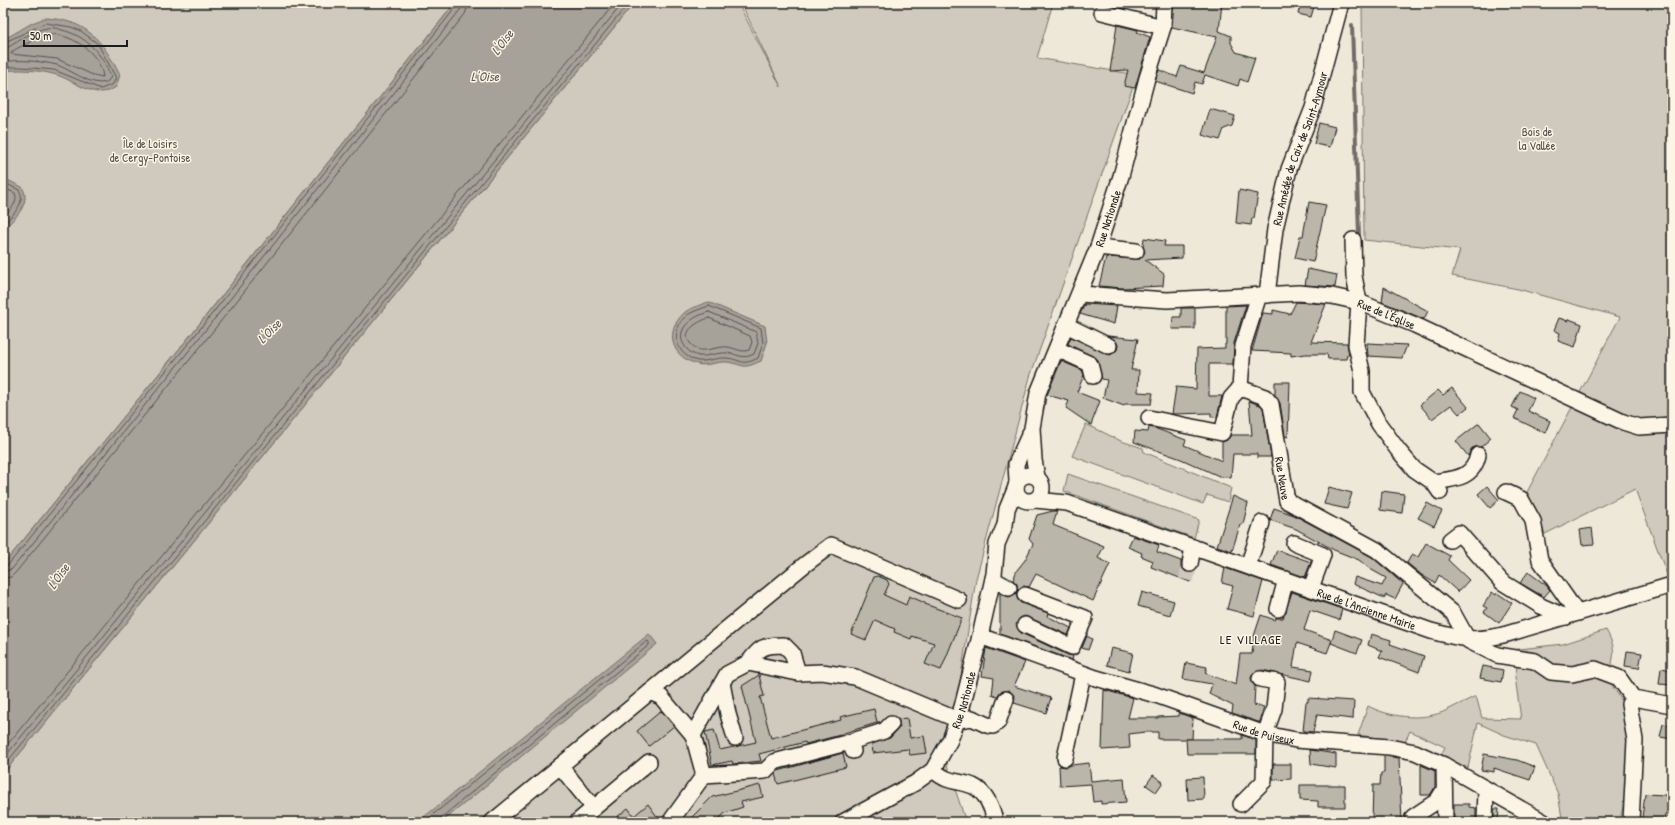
<svg xmlns="http://www.w3.org/2000/svg" width="1675" height="825" viewBox="0 0 1675 825" font-family="'Patrick Hand',sans-serif">
  <rect width="100%" height="100%" fill="#eee8d9"/>
  <filter id="ink" filterUnits="userSpaceOnUse"><feTurbulence type="fractalNoise" baseFrequency=".025" numOctaves="2"/><feDisplacementMap in="SourceGraphic" scale="8" xChannelSelector="R" yChannelSelector="G"/><feConvolveMatrix kernelMatrix="1 2 1 2 8 2 1 2 1" color-interpolation-filters="sRGB"/></filter>
  <g filter="url(#ink)">
    <g fill="#cfcabd" stroke="#76736c">
      <path d="M3 3H455L189 337 3 565Z"/>
      <path d="M634 3H738L781 87 741 3H1053L1037 58 1137 75 1030 377 976 579 947 765 966 822H3V774Z"/>
      <path d="M1362 3H1672V588L1635 489 1545 534 1527 492 1620 317 1518 289 1452 276 1460 250 1364 240Z"/>
      <path d="M1086 424 1121 441 1143 448 1144 452 1231 488 1228 502 1207 495 1203 504 1072 456Z"/>
      <path d="M1068 474 1199 520 1194 538 1064 491Z"/>
      <path d="M1606 630C1620 655 1610 656 1611 680 1611 689 1623 698 1625 707 1635 745 1627 784 1620 822H1572L1562 818 1558 794 1536 745 1504 735 1478 723 1468 768 1441 755 1445 747 1410 731 1405 742 1358 735 1368 706C1389 717 1420 721 1443 712 1454 707 1465 701 1476 696L1482 718 1521 719 1515 677 1520 652 1511 650 1563 644Z"/>
    </g>
    <g fill="#a7a299" stroke="#6f6c67">
      <path d="M455 3H634L3 774V565L189 337Z"/>
      <path d="M45 18C87 20 102 40 120 75L116 87C94 102 75 79 53 74 38 70 18 69 3 71V40L32 23Z"/>
      <path d="M3 178 22 187C32 203 15 219 3 229Z"/>
      <path d="M708 302 765 326 767 343 761 361C741 370 746 365 727 362 717 361 706 367 697 364 671 357 664 332 684 313 689 308 701 305 708 302Z"/>
      <path d="M649 634 657 644 442 822H418Z"/>
    </g>
    <g fill="none" stroke-linecap="round" stroke-linejoin="round">
      <g stroke="#54524e" stroke-width="1">
        <path d="M47 34C71 33 100 52 103 77L93 75 57 59 11 54 12 52 16 49Z"/>
        <path d="M3 43 46 23 71 27 81 31 98 44 116 78 113 84 101 89 54 70 22 67H3"/>
        <path d="M3 48 8 47C20 41 33 30 47 28 52 27 57 28 62 30 87 36 102 54 111 77L107 82C91 87 72 70 57 65 41 61 19 59 3 62"/>
        <path d="M3 182 19 190C27 202 12 217 3 224"/>
        <path d="M3 188 15 193C19 203 9 211 3 217"/>
        <path d="M709 306 761 328 763 343 758 358C740 367 742 359 726 358 717 357 707 362 698 361 676 356 669 331 686 316 691 312 703 308 709 306Z"/>
        <path d="M709 312 756 332 758 343 754 354C742 360 739 354 727 353 718 352 708 357 699 356 694 355 689 352 686 348 672 330 693 316 709 312Z"/>
        <path d="M709 318 750 336 752 342 749 350C742 353 735 348 728 347 719 346 709 351 700 350 696 349 693 346 690 343 680 331 699 321 709 318Z"/>
        <path d="M3 567 8 565 192 339 456 7 457 3"/>
        <path d="M3 572 12 569 196 342 460 10 463 3"/>
        <path d="M3 578 11 577 16 572 201 346 465 14 469 3"/>
        <path d="M3 750 615 3"/>
        <path d="M3 759 623 3"/>
        <path d="M3 767 629 3"/>
        <path d="M424 822 647 641 649 642V645L442 817 440 822"/>
      </g>
      <path stroke="#6f6c67" stroke-width="4" d="M1352 25 1359 235"/>
    </g>
    <g fill="#bab6aa" stroke="#1c1c1c">
      <path d="M1174 3H1222L1219 31 1231 36V43L1236 52 1255 58 1247 82 1240 79 1238 86 1205 75 1202 84 1195 82 1192 93 1155 81 1159 70 1177 77 1181 66 1204 73 1217 37 1172 27Z"/>
      <path d="M1301 3H1315L1311 17 1298 14Z"/>
      <path d="M1117 25 1138 30 1137 32 1150 37 1135 88 1124 86 1128 70 1110 71Z"/>
      <path d="M1210 109 1235 116 1232 126 1224 129 1220 140 1202 135Z"/>
      <path d="M1319 123 1335 127 1330 147 1314 144Z"/>
      <path d="M1239 190 1258 194 1254 218H1252L1251 225 1236 223Z"/>
      <path d="M1309 202 1326 205 1313 262 1295 258 1300 236H1303Z"/>
      <path d="M1144 238 1165 241 1164 246H1182V258L1145 260 1164 274 1163 286 1122 288 1099 286 1106 257 1140 259 1145 252 1143 246Z"/>
      <path d="M1308 269 1337 275 1335 287 1305 285Z"/>
      <path d="M1384 287 1428 311 1424 319 1382 302Z"/>
      <path d="M1296 302 1326 304 1311 342 1347 343 1349 355H1347L1346 359H1328L1327 354H1306L1291 356V353L1252 351 1263 313 1273 314V310L1290 314Z"/>
      <path d="M1085 304 1117 306 1114 324 1080 314Z"/>
      <path d="M1246 305 1234 343 1233 364H1209V396H1222L1217 417 1211 416V413L1172 414 1176 387 1196 389 1197 349 1225 348V344H1226V306Z"/>
      <path d="M1181 308H1195V329H1172L1173 317H1181Z"/>
      <path d="M1559 318 1568 321 1569 319 1582 324 1575 347 1558 341 1560 333 1554 330Z"/>
      <path d="M1108 336 1138 339 1131 370H1139L1138 392 1153 393 1151 404H1125L1124 406 1103 398 1107 380 1102 379 1097 359 1068 344 1071 337 1110 355 1117 350 1118 345 1116 341Z"/>
      <path d="M1367 343 1407 345 1402 358 1368 356Z"/>
      <path d="M1061 361 1082 370 1084 375 1077 392 1100 401 1091 425 1066 408 1069 401 1047 395Z"/>
      <path d="M1275 382H1290L1288 437 1285 436 1280 403 1275 395Z"/>
      <path d="M1452 388 1468 407 1459 414 1451 405 1432 419 1420 405 1438 390 1443 395Z"/>
      <path d="M1520 391 1534 398 1528 411 1550 421 1545 433 1514 418 1518 410 1512 407Z"/>
      <path d="M1249 401 1260 405 1263 408 1271 457H1257V454H1233L1231 478 1219 476 1181 459 1134 442 1135 431 1148 432 1149 427 1157 429 1186 440 1184 445 1222 461V442L1228 439 1231 435H1252Z"/>
      <path d="M1479 423 1491 438 1481 447 1472 448 1468 456 1456 441Z"/>
      <path d="M1487 486 1499 500 1490 508 1478 494Z"/>
      <path d="M1329 487 1352 493 1347 509 1324 504Z"/>
      <path d="M1382 491 1404 494 1402 513 1380 510Z"/>
      <path d="M1233 496 1248 503 1243 524 1240 525 1232 551 1217 546Z"/>
      <path d="M1427 503 1442 511 1434 526 1418 518Z"/>
      <path d="M1274 508 1294 515 1372 557 1403 584 1395 599 1386 595 1384 598 1353 584 1355 577 1382 586 1386 578 1370 569 1359 560 1334 550 1296 529 1270 520Z"/>
      <path d="M1053 511H1057L1053 525 1104 546 1098 558 1110 564 1093 601 1036 574 1029 587 1023 586 1017 591V584L1013 580 1017 570 1025 560 1033 544 1029 539 1037 515Z"/>
      <path d="M1592 528 1594 544 1582 545 1580 530Z"/>
      <path d="M1133 536 1159 545 1157 552 1181 561V567L1184 571 1192 573 1190 582 1151 567 1153 561 1141 556 1142 553 1128 547Z"/>
      <path d="M1426 543 1450 556 1448 560 1469 580 1458 592 1439 575 1435 583 1423 576 1407 563 1412 554 1418 557Z"/>
      <path d="M1277 550 1311 562 1305 577 1271 565Z"/>
      <path d="M1225 568 1263 581 1254 616 1227 609 1233 586 1222 583Z"/>
      <path d="M1528 572 1546 585 1550 590 1544 597 1520 583Z"/>
      <path d="M878 576 887 580 889 584 884 595 906 605 909 596 925 603V604L962 618 941 670 925 664 934 643 912 636 911 639 894 632 895 629 875 620 866 640 851 634 874 577Z"/>
      <path d="M1142 592 1174 601 1170 615 1138 606Z"/>
      <path d="M1292 592 1342 609 1339 620 1310 610 1304 630 1332 640 1327 653 1297 643 1293 667 1313 670 1311 681 1262 670 1253 673 1251 678 1252 682 1255 686 1254 705 1264 707 1260 722H1258L1232 713 1233 706 1209 694 1212 684 1183 679 1186 663 1207 667 1205 673 1236 685 1240 654H1252L1254 636 1261 615 1275 620 1276 618H1283Z"/>
      <path d="M1492 592 1496 595 1497 593 1512 603 1499 623 1484 612 1487 608 1483 606Z"/>
      <path d="M1000 593 1009 597 1016 593 1018 600 1021 603 1048 613 1047 616 1071 628 1068 635 1025 616 1020 618 1016 625 1021 633 1068 655 1073 656 1072 660 1000 634Z"/>
      <path d="M1335 630 1362 640 1357 653 1331 643Z"/>
      <path d="M1371 634 1391 640 1390 644 1424 656 1419 672 1379 657 1382 651 1368 645Z"/>
      <path d="M1087 636 1092 639 1088 650 1082 648Z"/>
      <path d="M986 648 1025 662 1014 686 1051 698 1046 713 1014 703 1015 697 1009 690 1000 692 997 697 992 695 994 678 982 676Z"/>
      <path d="M1111 648 1133 653 1129 671 1107 665Z"/>
      <path d="M1627 651 1642 653 1639 668 1625 666Z"/>
      <path d="M1483 666 1503 670 1501 682 1480 678Z"/>
      <path d="M1661 668 1672 670V685L1659 684Z"/>
      <path d="M759 675 764 696 760 697 771 738 841 720 840 717 874 709 877 722H880L844 733V734L806 744 805 742 759 754 761 761 733 764 732 761 712 765 705 732 714 730 720 750 756 742 742 686Z"/>
      <path d="M1104 690 1133 698 1128 718H1158V717L1179 716V713L1193 718 1192 739H1158V732H1145L1129 734 1130 748 1102 750Z"/>
      <path d="M1308 698 1354 701 1353 719 1317 715 1313 732 1303 731 1306 702H1308Z"/>
      <path d="M661 711 674 726 649 746 637 731Z"/>
      <path d="M907 718 910 738 924 736 927 753 910 755 908 749 873 753 872 744 890 738 900 727 898 719Z"/>
      <path d="M1663 724 1672 725V739L1660 737Z"/>
      <path d="M1242 735 1256 740V754H1187L1186 739H1242Z"/>
      <path d="M1310 750 1336 754V768L1311 764Z"/>
      <path d="M843 753 846 767 778 784 775 774 778 771Z"/>
      <path d="M1484 754 1517 760 1535 767 1530 780 1494 768V772L1481 770Z"/>
      <path d="M1384 756 1399 758 1402 822H1372L1373 785H1380L1381 773H1384Z"/>
      <path d="M1089 763 1091 781 1124 778 1126 802 1101 804V801L1093 802 1091 784 1060 786 1059 766 1067 767 1071 765Z"/>
      <path d="M1273 764H1291V779L1273 780Z"/>
      <path d="M1421 765 1435 771V787L1430 795H1421Z"/>
      <path d="M1153 775 1163 782 1156 792 1146 785Z"/>
      <path d="M1203 777 1204 799 1188 800 1187 778Z"/>
      <path d="M760 785 763 797 741 802 743 807 725 813 716 822H687L712 797Z"/>
      <path d="M1300 785H1345V807H1318V801L1300 800Z"/>
      <path d="M1645 794 1665 795 1672 804V809L1665 814 1664 820 1642 818Z"/>
      <path d="M648 804 661 822H611L628 808 634 816Z"/>
      <path d="M1454 804H1469V807L1476 808V821L1454 819Z"/>
      <path d="M1494 809H1499L1498 822H1494Z"/>
    </g>
    <g fill="none" stroke-linecap="round" stroke-linejoin="round">
      <path stroke="#cec9bd" stroke-width="15" stroke-dasharray="15 8" stroke-linecap="butt" d="M1186 580 1190 564"/>
      <g stroke="#1c1c1c" stroke-width="18">
        <g id="minor">
          <path d="M1102 12 1163 27"/>
          <path d="M1353 240 1354 276 1359 302 1356 345 1362 371V392L1379 424 1398 450 1414 469 1433 482 1440 492"/>
          <path d="M1098 247 1136 251"/>
          <path id="s1" d="M1080 294 1167 300 1299 293 1332 296 1359 302 1415 325 1623 422 1639 427 1672 425"/>
          <path id="s2" d="M1267 295 1275 229 1289 169 1313 108 1341 3"/>
          <path d="M1066 325 1109 346"/>
          <path d="M1057 349 1090 364 1093 376"/>
          <path id="s3" d="M1240 388 1265 397 1271 404 1287 501 1377 550 1453 613 1468 640"/>
          <path d="M1240 388 1243 346 1259 295"/>
          <path d="M1149 418 1222 433 1231 398 1240 388"/>
          <circle cx="1029" cy="488" r="13"/>
          <path id="s4" d="M1037 477 1034 460 1032 428 1038 393 1098 247 1121 176 1147 78 1163 27 1164 3"/>
          <path d="M1017 481 1016 464 1030 433"/>
          <path d="M1433 482C1454 479 1473 479 1478 455"/>
          <path d="M1506 492 1521 499 1533 521 1540 560 1577 613"/>
          <path id="s5" d="M1035 500 1067 503 1431 631C1460 639 1477 642 1507 634L1672 585"/>
          <path d="M1450 540 1459 533 1502 582 1541 606 1566 617"/>
          <path d="M1294 543 1323 555 1311 588"/>
          <path d="M1190 564 1193 547"/>
          <path d="M1248 566 1262 523"/>
          <path d="M993 579 1009 588"/>
          <path d="M1025 595 1085 618 1072 647 1025 625"/>
          <path d="M1278 609 1286 579"/>
          <path id="s6" d="M980 636 1096 678 1156 695 1265 734 1296 740 1389 747 1415 752 1444 765 1544 822"/>
          <path d="M1469 641 1497 655 1535 661 1551 672 1572 674 1595 669 1619 678 1633 698 1672 705"/>
          <path d="M748 663C760 647 763 645 784 645L792 653 798 673"/>
          <path d="M722 683 728 714 735 738"/>
          <path d="M650 692 661 697 693 735 704 775 765 771 774 762 850 742 853 751"/>
          <path d="M693 735 727 674 748 663 798 673 822 672 855 677 958 720 972 718 987 725 993 726 998 722 1006 699"/>
          <path d="M850 742 884 731 891 724"/>
          <path d="M1065 758 1083 674"/>
          <path d="M1444 765 1445 822"/>
          <path d="M560 766 594 808"/>
          <path d="M933 770C951 785 956 779 973 786 986 792 993 809 995 822"/>
          <path d="M1241 804 1264 781 1265 734 1274 709 1277 682 1260 679"/>
          <path d="M1413 817 1437 801 1444 790"/>
          <path d="M492 822 803 566 831 545 959 600"/>
          <path d="M577 822 649 762"/>
          <path d="M670 822 704 775"/>
          <path id="s7" d="M843 822 915 783 933 770 950 740 962 707 980 636 994 574 997 544 1005 525 1007 509 1016 487"/>
          <path d="M1485 822 1486 789"/>
          <path d="M1631 822 1635 740 1629 704 1633 698"/>
        </g>
      </g>
      <use href="#minor" stroke="#fcf5e5" stroke-width="15"/>
    </g>
  </g>
  <g text-anchor="middle" dominant-baseline="central" stroke-width="3" stroke-linejoin="round" paint-order="stroke">
    <g font-size="12" fill="#52504c" stroke="#fcf5e5">
      <text x="1537" y="131">Bois de<tspan x="1537" dy="14">la Vallée</tspan></text>
      <text x="150" y="143">Île de Loisirs<tspan x="150" dy="14">de Cergy-Pontoise</tspan></text>
    </g>
    <g font-size="12" fill="#1c1c1c" stroke="#fcf5e5">
      <text stroke="none"><textPath href="#s2" startOffset="151">Rue Amédée de Caix de Saint-Aymour</textPath></text>
      <text stroke="none"><textPath href="#s4" startOffset="273">Rue Nationale</textPath></text>
      <text stroke="none"><textPath href="#s1" startOffset="310">Rue de l'Église</textPath></text>
      <text stroke="none"><textPath href="#s3" startOffset="111">Rue Neuve</textPath></text>
      <text stroke="none"><textPath href="#s5" startOffset="350">Rue de l'Ancienne Mairie</textPath></text>
      <text stroke="none"><textPath href="#s7" startOffset="181">Rue Nationale</textPath></text>
      <text stroke="none"><textPath href="#s6" startOffset="300">Rue de Puiseux</textPath></text>
    </g>
    <g font-size="13" font-style="italic" fill="#5b5854" stroke="#fcf5e5">
      <text transform="translate(502 42) rotate(-53)">L'Oise</text>
      <text x="485" y="76">L’Oise</text>
      <text transform="translate(269 331) rotate(-46)">L'Oise</text>
      <text transform="translate(58 576) rotate(-55)">L'Oise</text>
    </g>
    <g font-size="13" letter-spacing="1" fill="#1c1c1c" stroke="#fcf5e5">
      <text x="1251" y="639">LE VILLAGE</text>
    </g>
  </g>
  <rect width="1675" height="825" fill="none" stroke="#fcf5e5" stroke-width="16"/>
  <rect x="8" y="8" width="1659" height="809" fill="none" stroke="#1c1c1c" stroke-width="1.5" filter="url(#ink)"/>
  <path d="M24 40v6h103v-6" fill="none" stroke="#1c1c1c" stroke-width="2"/>
  <text x="30" y="40" font-size="12" fill="#1c1c1c" stroke="#fcf5e5" stroke-width="3" paint-order="stroke">50 m</text>
</svg>
